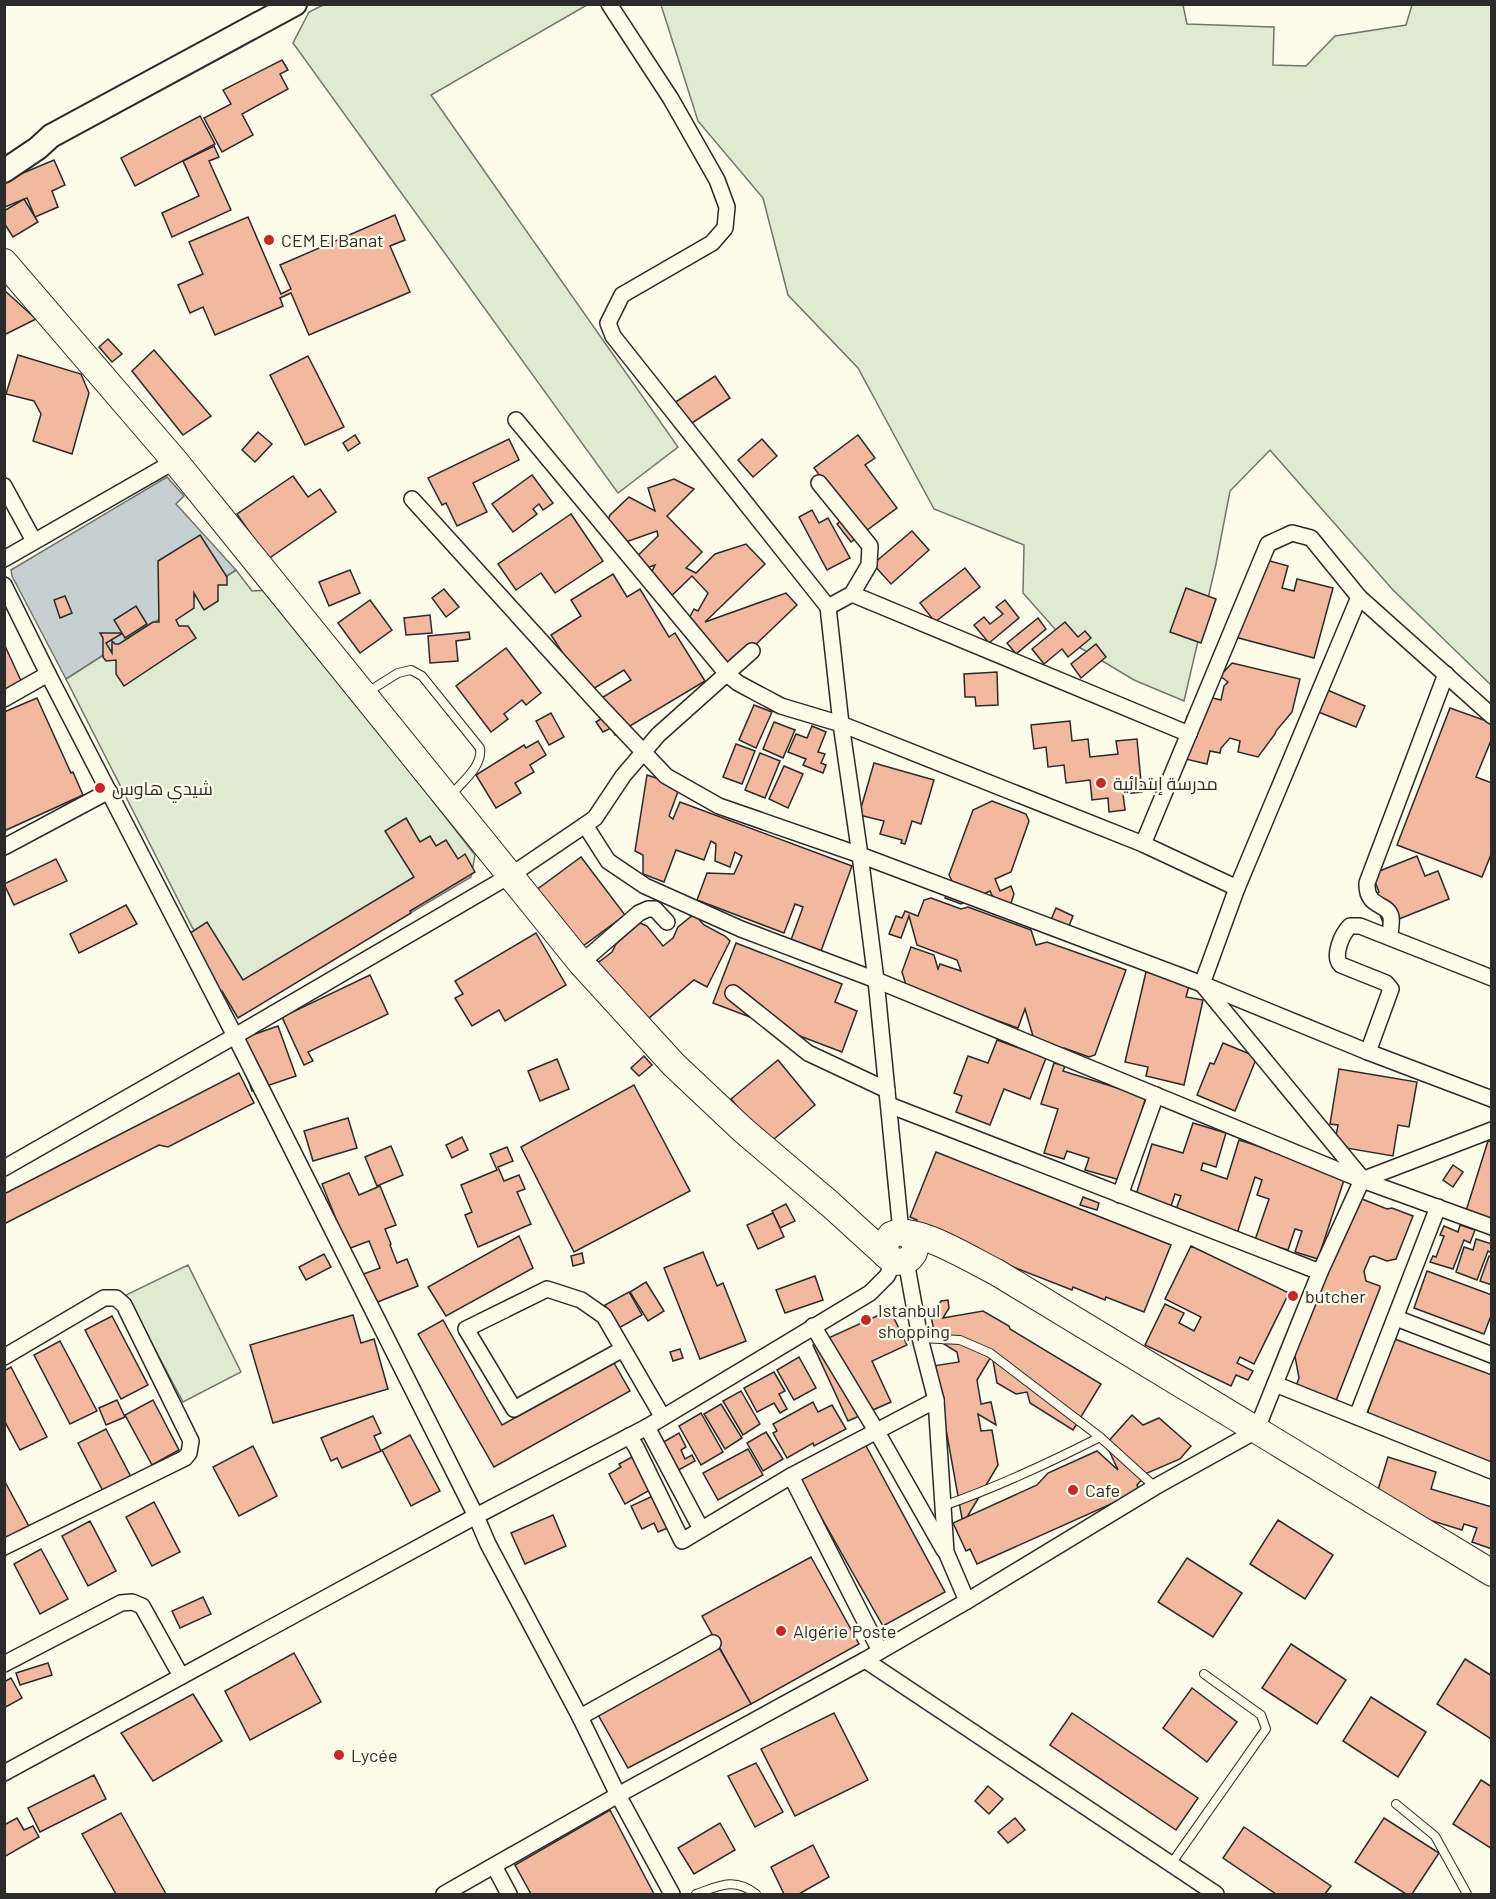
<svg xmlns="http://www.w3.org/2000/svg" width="1496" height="1899" viewBox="0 0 1496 1899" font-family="Barlow,Cairo,sans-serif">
  <rect width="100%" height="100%" fill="#fdfbea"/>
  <g fill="#deebd1" stroke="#74746e" stroke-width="1.5">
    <path d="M323 5H587L431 95 678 447 618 493 293 43 309 12Z"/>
    <path d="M661 5H1183L1187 24 1274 27 1273 65 1306 66 1335 36 1406 25 1412 5H1491V685L1393 590 1270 450 1230 491 1216 564 1184 701 1134 680 1062 637 1023 593 1024 545 934 509 858 368 788 295 763 198 698 121Z"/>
    <path d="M236 570 252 591 268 590 475 855 471 877 250 1008 192 927 66 679Z"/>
    <path d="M188 1265 241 1372 183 1402 126 1295Z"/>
  </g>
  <path fill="#c7d0d0" stroke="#74746e" stroke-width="1.5" d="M167 477 184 496 176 504 236 570 66 679 12 576 11 570Z"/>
  <g fill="#f2b8a0" stroke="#2b2b2b" stroke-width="1.5">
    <path d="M282 60 288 70 280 74 288 89 242 114 253 135 222 152 204 118 231 104 223 90Z"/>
    <path d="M200 116 215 144 135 186 121 158Z"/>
    <path d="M214 146 219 157 209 161 231 210 172 237 162 213 199 196 183 161Z"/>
    <path d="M54 160 65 185 52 191 58 207 35 217 27 198 5 207 4 181Z"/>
    <path d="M24 199 38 222 13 237 4 223V211Z"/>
    <path d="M395 215 405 240 390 246 410 292 309 335 291 293 280 298 283 306 215 335 203 307 190 313 178 285 203 274 189 242 248 217 281 294 291 289 280 265Z"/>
    <path d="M4 290 36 319 4 335Z"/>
    <path d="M108 339 122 354 112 362 99 347Z"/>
    <path d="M154 350 211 416 183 435 132 371Z"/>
    <path d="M18 355 81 374 89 393 72 454 33 441 41 414 34 401 6 394Z"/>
    <path d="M308 356 344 427 305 445 270 375Z"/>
    <path d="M715 376 730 398 686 427 671 405Z"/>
    <path d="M258 432 272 444 255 462 242 450Z"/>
    <path d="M355 435 360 443 348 451 343 443Z"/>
    <path d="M858 435 875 458 865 465 897 508 851 542 837 524 845 518 839 501 814 468Z"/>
    <path d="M509 439 519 460 473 483 487 512 457 526 446 503 442 505 428 478Z"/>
    <path d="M762 439 777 456 753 477 738 460Z"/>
    <path d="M532 475 553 503 543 510 539 504 533 509 537 514 513 532 492 504Z"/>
    <path d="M293 476 308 497 320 489 336 512 268 559 237 514Z"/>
    <path d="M674 479 694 489 667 516 702 552 686 568 696 573 715 554 746 544 765 564 705 622 786 593 797 605 727 672 684 628 694 609 698 611 708 593 692 576 663 604 647 581 655 565 635 572 628 565 658 536 657 531 626 542 607 522 610 515 629 497 655 511 648 488Z"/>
    <path d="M812 510 819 523 828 518 850 558 827 570 799 517Z"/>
    <path d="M571 514 603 561 555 593 541 573 516 590 498 564Z"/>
    <path d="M912 531 929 550 891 584 873 564Z"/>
    <path d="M200 535 227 577V585H218V601L204 610 194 593V608L176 620 179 626H188L196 638 124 686 116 674V660L106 661 103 657V638L100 633H123L106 643 112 653V641L115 644H119L153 622H159L158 561Z"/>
    <path d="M1263 559 1288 566 1282 588 1294 591 1297 579 1333 588 1314 658 1231 636Z"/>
    <path d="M965 568 980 587 935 622 920 603Z"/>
    <path d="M350 570 360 593 329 606 319 582Z"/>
    <path d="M613 574 627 597 640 589 669 637 675 633 705 681 615 735 611 728 603 732 596 722 604 717 595 702 631 680 624 670 588 692 551 635 581 616 571 600Z"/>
    <path d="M1186 588 1216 599 1201 643 1170 632Z"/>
    <path d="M444 589 459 607 446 617 432 598Z"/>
    <path d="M65 596 72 613 60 618 54 600Z"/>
    <path d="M370 600 392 630 360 653 338 623Z"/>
    <path d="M1005 600 1019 618 989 643 974 625 984 617 990 624 1003 614 996 607Z"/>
    <path d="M136 606 147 624 125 638 114 620Z"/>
    <path d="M430 615 432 633 406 635 404 618Z"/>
    <path d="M1038 618 1046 629 1016 654 1007 643Z"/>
    <path d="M1065 622 1078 637 1085 631 1091 638 1068 657 1062 649 1044 664 1032 649Z"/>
    <path d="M469 632 470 639 456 641 458 661 430 663 428 636Z"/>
    <path d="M1096 644 1106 657 1081 678 1071 664Z"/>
    <path d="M5 646 23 685 4 693V647Z"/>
    <path d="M506 648 541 693 526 705 522 700 504 714 508 719 491 732 456 686Z"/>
    <path d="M1232 663 1300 679 1292 712 1276 731 1275 734 1258 757 1238 752 1240 741 1230 738 1221 748 1220 753 1210 751 1207 764 1181 758 1182 738 1187 716 1201 701 1209 697 1221 700 1224 686 1228 682 1220 676Z"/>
    <path d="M997 672 998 705 976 706 975 697H965L964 674Z"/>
    <path d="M1325 689 1365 706 1356 727 1316 711Z"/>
    <path d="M37 698 71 773 73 772 83 795 4 831V712Z"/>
    <path d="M754 705 772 712 756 748 739 740Z"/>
    <path d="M1450 708 1492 723V738L1476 777 1492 783V852L1482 877 1397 845Z"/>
    <path d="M551 713 564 737 549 745 536 721Z"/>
    <path d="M1070 721 1072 741 1088 739 1090 757 1118 754 1116 741 1137 739 1142 792 1123 794 1125 810 1109 812 1108 798 1092 800 1090 780 1066 783 1064 765 1048 767 1046 747 1034 749 1031 725Z"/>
    <path d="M774 722 795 730 783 758 763 749Z"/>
    <path d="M812 726 826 732 818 752 825 754 821 763 826 765 823 773 803 765 806 759 788 752 796 734 807 738Z"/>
    <path d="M538 741 546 755 530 765 534 772 515 783 521 793 496 808 476 775 524 745 526 748Z"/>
    <path d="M736 744 755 751 742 784 723 777Z"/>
    <path d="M760 753 780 761 765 798 745 790Z"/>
    <path d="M874 763 934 780 921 824 912 821 905 844 901 843 902 840 880 834 884 821 859 815Z"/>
    <path d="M784 766 803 774 788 808 769 799Z"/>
    <path d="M647 775 680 786 669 816 673 819 680 802 852 866 821 951 791 940 803 907 795 904 784 933 697 900 707 873 734 874 742 856 735 852 730 867 715 861 716 844 711 841 704 860 676 850 664 882 643 874V855L635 851Z"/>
    <path d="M992 801 1026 814 1029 821 1011 872 995 879 1000 891 1011 886 1014 894 1010 906 999 910 990 891 961 904 945 898 952 881 949 875 973 810Z"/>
    <path d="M406 818 420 842 430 836 436 846 446 840 458 859 465 854 475 872 410 911 411 913 238 1018 222 991 215 995 181 939 207 922 243 980 414 877 385 831Z"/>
    <path d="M1417 856 1425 876 1438 871 1449 899 1384 925 1372 895 1379 892 1372 874Z"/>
    <path d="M581 857 625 915 564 960 520 902Z"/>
    <path d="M56 859 67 881 14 905 4 884Z"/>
    <path d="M931 898 961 909 968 907 1031 930 1036 945 1047 942 1126 970 1095 1055 1089 1057 1064 1048 1063 1053 1035 1043 1025 1009 1018 1028 907 988 902 972 911 947 934 955 938 969 940 964 961 971 957 960 917 945 909 916 901 938 889 934 896 916 902 918 905 911 918 916 924 900Z"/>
    <path d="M126 905 137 924 79 953 70 934Z"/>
    <path d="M1056 908 1073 916 1067 931 1049 924Z"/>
    <path d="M694 914 704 925 725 936 730 941 707 987 694 980 636 1029 595 965 612 952 616 944 640 923 647 926 663 946 673 938 678 927Z"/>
    <path d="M536 933 566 985 505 1021 499 1010 472 1026 455 998 463 994 455 981Z"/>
    <path d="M736 943 842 984 835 1002 857 1011 842 1052 713 1003Z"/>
    <path d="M1146 972 1190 982 1186 997 1203 1000 1184 1085 1146 1076 1148 1067 1125 1062Z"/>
    <path d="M370 975 388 1014 308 1052 313 1061 304 1065 282 1017Z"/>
    <path d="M278 1026 296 1076 252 1091 235 1041Z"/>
    <path d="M997 1040 1046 1058 1030 1099 1004 1089 990 1125 956 1112 962 1096 954 1093 968 1056 988 1063Z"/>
    <path d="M1223 1043 1257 1057 1235 1111 1197 1095 1210 1063 1214 1064Z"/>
    <path d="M644 1056 652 1065 639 1076 631 1068Z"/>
    <path d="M557 1059 569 1089 540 1101 528 1071Z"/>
    <path d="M778 1060 815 1105 768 1144 731 1099Z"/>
    <path d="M1054 1063 1065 1066 1063 1071 1146 1097 1120 1180 1085 1170 1089 1158 1067 1151 1064 1159 1044 1153 1058 1109 1041 1104Z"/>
    <path d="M1339 1069 1417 1082 1409 1127 1398 1125 1393 1156 1334 1146 1338 1125 1330 1124Z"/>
    <path d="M239 1073 254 1103 168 1147 159 1145 4 1224V1194Z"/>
    <path d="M634 1085 690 1191 574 1252 521 1147Z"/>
    <path d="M348 1118 357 1148 313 1161 304 1131Z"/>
    <path d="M1193 1123 1226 1133 1216 1167 1203 1163 1201 1170 1227 1179 1239 1140 1346 1174 1318 1259 1295 1252 1302 1231 1295 1229 1288 1250 1255 1240 1269 1199 1257 1195 1262 1180 1255 1177 1236 1237 1175 1212 1181 1196 1175 1194 1170 1209 1135 1198 1152 1144 1183 1153Z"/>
    <path d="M462 1137 468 1150 452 1158 446 1145Z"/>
    <path d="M1488 1141 1492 1142V1219L1466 1211Z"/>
    <path d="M391 1146 403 1175 377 1186 365 1157Z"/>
    <path d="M507 1147 513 1161 498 1167 504 1181 519 1175 525 1189 517 1192 531 1224 478 1247 465 1215 472 1212 461 1185 497 1170 490 1154Z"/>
    <path d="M936 1152 1171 1245 1144 1312 1106 1297 1105 1300 1073 1287 1072 1290 980 1254 912 1231 917 1220 910 1217Z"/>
    <path d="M1453 1165 1463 1172 1453 1187 1443 1180Z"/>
    <path d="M349 1173 359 1195 380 1186 396 1225 385 1229 391 1244 390 1245 397 1263 407 1259 418 1286 370 1305 358 1276 380 1268 369 1241 348 1249 322 1184Z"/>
    <path d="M1083 1197 1099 1203 1097 1210 1080 1205Z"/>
    <path d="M1362 1199 1387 1209 1392 1208 1413 1216 1396 1259 1387 1261 1374 1256 1370 1257 1364 1271 1366 1281 1380 1286V1288L1334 1406 1294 1391 1299 1378 1294 1351 1346 1202Z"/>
    <path d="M786 1204 795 1221 780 1228 772 1211Z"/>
    <path d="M773 1213 784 1237 758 1249 747 1225Z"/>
    <path d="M1460 1225 1475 1230 1470 1243 1464 1240 1453 1269 1430 1262 1433 1256 1436 1257 1444 1236 1440 1235 1444 1226 1458 1232Z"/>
    <path d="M519 1236 533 1268 446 1316 428 1287Z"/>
    <path d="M1476 1239 1492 1244V1253L1488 1251 1477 1280 1456 1272 1464 1247 1473 1250Z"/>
    <path d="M1191 1246 1289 1293 1254 1364 1240 1357 1237 1363 1253 1371 1248 1380 1236 1375 1231 1386 1145 1345 1165 1304 1184 1313 1179 1323 1194 1331 1201 1317 1165 1299Z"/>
    <path d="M703 1252 717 1286 723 1283 746 1341 700 1359 664 1268Z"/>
    <path d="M582 1253 584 1263 573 1266 571 1256Z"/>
    <path d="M324 1254 331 1267 306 1280 299 1267Z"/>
    <path d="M1489 1256H1492V1285L1480 1281Z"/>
    <path d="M1427 1271 1492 1295V1313L1484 1334 1414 1308Z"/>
    <path d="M815 1276 823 1300 785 1313 776 1290Z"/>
    <path d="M646 1282 664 1311 648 1321 630 1292Z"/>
    <path d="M629 1292 642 1315 617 1329 605 1305Z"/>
    <path d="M948 1300 949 1308 943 1318 983 1311 1009 1326 1010 1329 1101 1384 1073 1430 1030 1403 1027 1392 1016 1394 997 1383 992 1355 977 1380 981 1404 991 1402 996 1425 978 1414 981 1431 992 1430 998 1465 963 1524 937 1379 933 1366 959 1362 957 1352 936 1339 931 1317 941 1301Z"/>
    <path d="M890 1310 907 1345 872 1361 891 1402 848 1421 813 1345Z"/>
    <path d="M353 1315 361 1343 374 1339 388 1389 273 1423 250 1345Z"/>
    <path d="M112 1316 148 1385 121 1399 85 1330Z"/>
    <path d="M443 1320 502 1425 614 1363 630 1391 494 1467 418 1334Z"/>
    <path d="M1392 1338 1492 1375V1478L1366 1417 1377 1386 1374 1385Z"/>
    <path d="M60 1341 97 1411 70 1424 34 1355Z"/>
    <path d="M680 1349 683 1358 673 1361 670 1352Z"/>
    <path d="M799 1357 816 1388 794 1400 777 1370Z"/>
    <path d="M11 1367 47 1437 20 1450 4 1420V1371Z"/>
    <path d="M774 1372 785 1391 779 1394 787 1409 780 1413 774 1403 757 1412 744 1388Z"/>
    <path d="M741 1391 760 1424 743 1435 723 1401Z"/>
    <path d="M117 1400 125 1417 106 1425 99 1408Z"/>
    <path d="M153 1400 179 1450 152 1465 125 1415Z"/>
    <path d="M813 1402 818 1412 832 1405 846 1429 814 1446 813 1443 787 1458 773 1433 777 1431 773 1424Z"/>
    <path d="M721 1404 742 1438 725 1449 704 1414Z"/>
    <path d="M701 1413 723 1452 701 1465 679 1426Z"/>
    <path d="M1132 1415 1143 1425 1159 1418 1191 1446 1180 1459 1147 1473 1137 1485 1140 1491 977 1564 970 1549 966 1551 953 1523 1037 1485 1048 1473 1097 1451 1118 1470 1106 1444Z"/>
    <path d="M373 1416 381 1433 374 1436 381 1451 342 1468 337 1458 331 1461 321 1438Z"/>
    <path d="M106 1429 132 1479 104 1493 78 1443Z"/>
    <path d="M766 1432 783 1459 763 1471 747 1443Z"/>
    <path d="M679 1433 686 1447 681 1450 685 1459 692 1455 695 1461 675 1472 660 1444Z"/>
    <path d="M410 1435 440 1491 411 1506 382 1450Z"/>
    <path d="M865 1444 945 1592 883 1626 800 1480Z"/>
    <path d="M253 1446 277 1496 239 1516 213 1467Z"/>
    <path d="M748 1449 763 1475 718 1500 703 1473Z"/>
    <path d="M632 1457 650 1490 625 1504 609 1474 621 1467 619 1464Z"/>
    <path d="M1388 1457 1436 1472 1431 1489 1492 1507V1549L1472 1542 1477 1528 1464 1524 1462 1530 1374 1503Z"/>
    <path d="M4 1480 31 1530 4 1543Z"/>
    <path d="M655 1495 670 1527 658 1532 654 1523 642 1529 631 1506Z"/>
    <path d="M154 1502 180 1552 152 1566 126 1517Z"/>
    <path d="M553 1515 566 1546 525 1564 511 1533Z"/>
    <path d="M1278 1520 1333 1555 1305 1599 1250 1564Z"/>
    <path d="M90 1521 116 1571 88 1586 62 1536Z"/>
    <path d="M41 1549 68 1599 40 1614 14 1564Z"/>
    <path d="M811 1557 859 1644 751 1704 702 1616Z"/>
    <path d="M1187 1558 1242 1593 1213 1637 1158 1602Z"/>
    <path d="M203 1597 211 1614 180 1628 172 1611Z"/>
    <path d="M1291 1644 1346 1680 1317 1724 1262 1688Z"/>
    <path d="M718 1646 751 1704 628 1768 597 1713Z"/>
    <path d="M294 1653 321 1702 250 1740 225 1691Z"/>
    <path d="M1465 1659 1492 1676 1491 1739 1437 1704Z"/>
    <path d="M48 1663 52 1675 20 1685 16 1673Z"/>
    <path d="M11 1678 22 1698 4 1708V1682Z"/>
    <path d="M1192 1688 1237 1722 1207 1762 1163 1728Z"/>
    <path d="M193 1694 222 1741 153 1781 121 1733Z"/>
    <path d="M1371 1697 1426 1732 1398 1777 1343 1741Z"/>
    <path d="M834 1713 868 1780 795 1816 761 1749Z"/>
    <path d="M1072 1713 1198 1798 1176 1830 1050 1745Z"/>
    <path d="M756 1763 783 1812 755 1827 728 1776Z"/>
    <path d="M94 1775 106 1799 40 1832 28 1808Z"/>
    <path d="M1481 1780 1492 1787V1849L1453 1824Z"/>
    <path d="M988 1786 1003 1799 989 1814 975 1801Z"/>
    <path d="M610 1810 654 1894H531L515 1865Z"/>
    <path d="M121 1813 166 1894H116L82 1834Z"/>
    <path d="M17 1818 24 1830 33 1826 39 1837 4 1857V1825Z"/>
    <path d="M1015 1818 1025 1830 1008 1843 998 1832Z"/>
    <path d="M1384 1818 1439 1853 1412 1894H1406L1355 1862Z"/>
    <path d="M720 1823 735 1850 694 1874 678 1848Z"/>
    <path d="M1244 1827 1331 1886 1325 1894H1276L1223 1858Z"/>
    <path d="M813 1845 829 1877 799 1894H784L771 1867Z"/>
  </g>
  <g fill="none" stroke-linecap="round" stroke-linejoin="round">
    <g stroke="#2b2b2b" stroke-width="10">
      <g id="lane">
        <path d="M366 693 398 673 411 670 422 676 480 748C483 766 462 782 451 795"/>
        <path d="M920 1338 960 1340 990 1353 1100 1437 1155 1487"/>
        <path d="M943 1506C998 1487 1049 1463 1100 1437"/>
        <path d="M1396 1804 1435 1836 1467 1894"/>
        <path d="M1171 1864 1266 1729 1261 1715 1204 1674"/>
        <path d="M696 1894C719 1886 734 1877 756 1894"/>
      </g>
    </g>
    <g stroke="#2b2b2b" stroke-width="18">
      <g id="street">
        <path d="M609 4 671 99 717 180 727 207 725 228 712 243 622 295 608 323 613 336 828 607 841 724 860 855 876 980 901 1232"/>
        <path d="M516 420 727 674 738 683 781 706 841 724 1143 844 1237 888"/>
        <path d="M819 483 870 546 869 565 852 594"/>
        <path d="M4 486 34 541"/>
        <path d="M412 499 599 705 666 776 719 806 860 855 1202 984 1368 1052 1492 1099"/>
        <path d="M4 559 175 461"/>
        <path d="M4 585 48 674 235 1036 476 1516 488 1544 580 1717 618 1795 672 1894"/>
        <path d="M1359 597 1237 888 1202 984 1361 1177"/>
        <path d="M828 607 852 594 1189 734"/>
        <path d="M4 699 48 674"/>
        <path d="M585 825 608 861 645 886 741 929 876 980 1362 1180 1492 1227"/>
        <path d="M1143 844 1268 544 1292 533 1311 538 1359 597 1492 716"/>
        <path d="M4 847 109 791"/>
        <path d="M1390 937C1390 931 1392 923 1391 917 1388 902 1366 909 1367 883L1446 674"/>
        <path d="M581 963 639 913 648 909H655L667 922"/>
        <path d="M733 993 808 1053 887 1090"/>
        <path d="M1368 1052 1391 989 1386 983 1341 965C1332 956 1342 934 1350 926H1360L1492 978"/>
        <path d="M889 1105 1320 1272"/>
        <path d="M4 1168 235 1036 511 875 585 825 595 818 623 776 658 735 752 651"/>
        <path d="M1120 1195 1156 1095"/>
        <path d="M906 1261 920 1338 936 1400 946 1552 967 1601"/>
        <path d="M1396 1318 1492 1355"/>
        <path d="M813 1326 877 1432 944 1550"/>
        <path d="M623 1349 514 1409 466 1329 547 1289 581 1300 604 1316 662 1416"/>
        <path d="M4 1357 104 1298H116L124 1305 191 1441 189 1453 185 1458 4 1547"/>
        <path d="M1275 1384 1492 1471"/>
        <path d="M1357 1416 1438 1207"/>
        <path d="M647 1427 701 1529"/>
        <path d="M629 1436 636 1447 682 1541 791 1476 936 1400"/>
        <path d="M791 1476 880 1651"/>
        <path d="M865 1660 1216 1894"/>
        <path d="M4 1664 121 1603 132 1602 142 1606 181 1676"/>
        <path d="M580 1717 713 1643"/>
        <path d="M4 1773 476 1516 647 1427 870 1293 887 1276 894 1262"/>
        <path d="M494 1866 509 1894"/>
        <path d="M444 1894 618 1795 865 1660 967 1601 1155 1487 1256 1431 1320 1272 1362 1180 1492 1130"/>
      </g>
    </g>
    <g stroke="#2b2b2b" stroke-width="26">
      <path id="secondary" d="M4 171 38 148 51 136 295 4"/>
    </g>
    <g stroke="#2b2b2b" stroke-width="28">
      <g id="primary">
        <path d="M4 262 175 461 581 963 674 1065 743 1130 830 1204 886 1255"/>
        <path d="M906 1233C918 1241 918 1253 906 1261L894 1262 886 1255 885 1244 891 1235C914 1223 973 1261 996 1272L1492 1573"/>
      </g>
    </g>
    <use href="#lane" stroke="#fdfbea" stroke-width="8"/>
    <use href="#street" stroke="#fdfbea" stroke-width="15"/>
    <use href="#secondary" stroke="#fdfbea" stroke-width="22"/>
    <use href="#primary" stroke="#fdfbea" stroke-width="26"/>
  </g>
  <g fill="#c62828" stroke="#fdfbea" stroke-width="2">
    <circle cx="269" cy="240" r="6"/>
    <circle cx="1101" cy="783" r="6"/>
    <circle cx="100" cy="788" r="6"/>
    <circle cx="1293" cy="1296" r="6"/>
    <circle cx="866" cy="1320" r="6"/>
    <circle cx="1073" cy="1490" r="6"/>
    <circle cx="781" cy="1631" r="6"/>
    <circle cx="339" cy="1755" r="6"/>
  </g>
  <g text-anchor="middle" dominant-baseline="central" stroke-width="4.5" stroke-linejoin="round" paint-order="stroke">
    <g font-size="18" fill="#2b2b2b" stroke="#fdfbea" text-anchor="start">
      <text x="281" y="240">CEM El Banat</text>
      <text x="1113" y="783">مدرسة إبتدائية</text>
      <text x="112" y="788">شيدي هاوس</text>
      <text x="1305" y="1296">butcher</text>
      <text x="878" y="1310">Istanbul<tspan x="878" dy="21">shopping</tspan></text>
      <text x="1085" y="1490">Cafe</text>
      <text x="793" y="1631">Algérie Poste</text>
      <text x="351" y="1755">Lycée</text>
    </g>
  </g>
  <rect width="1496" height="1899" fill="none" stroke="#2b2b2b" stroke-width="12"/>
</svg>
